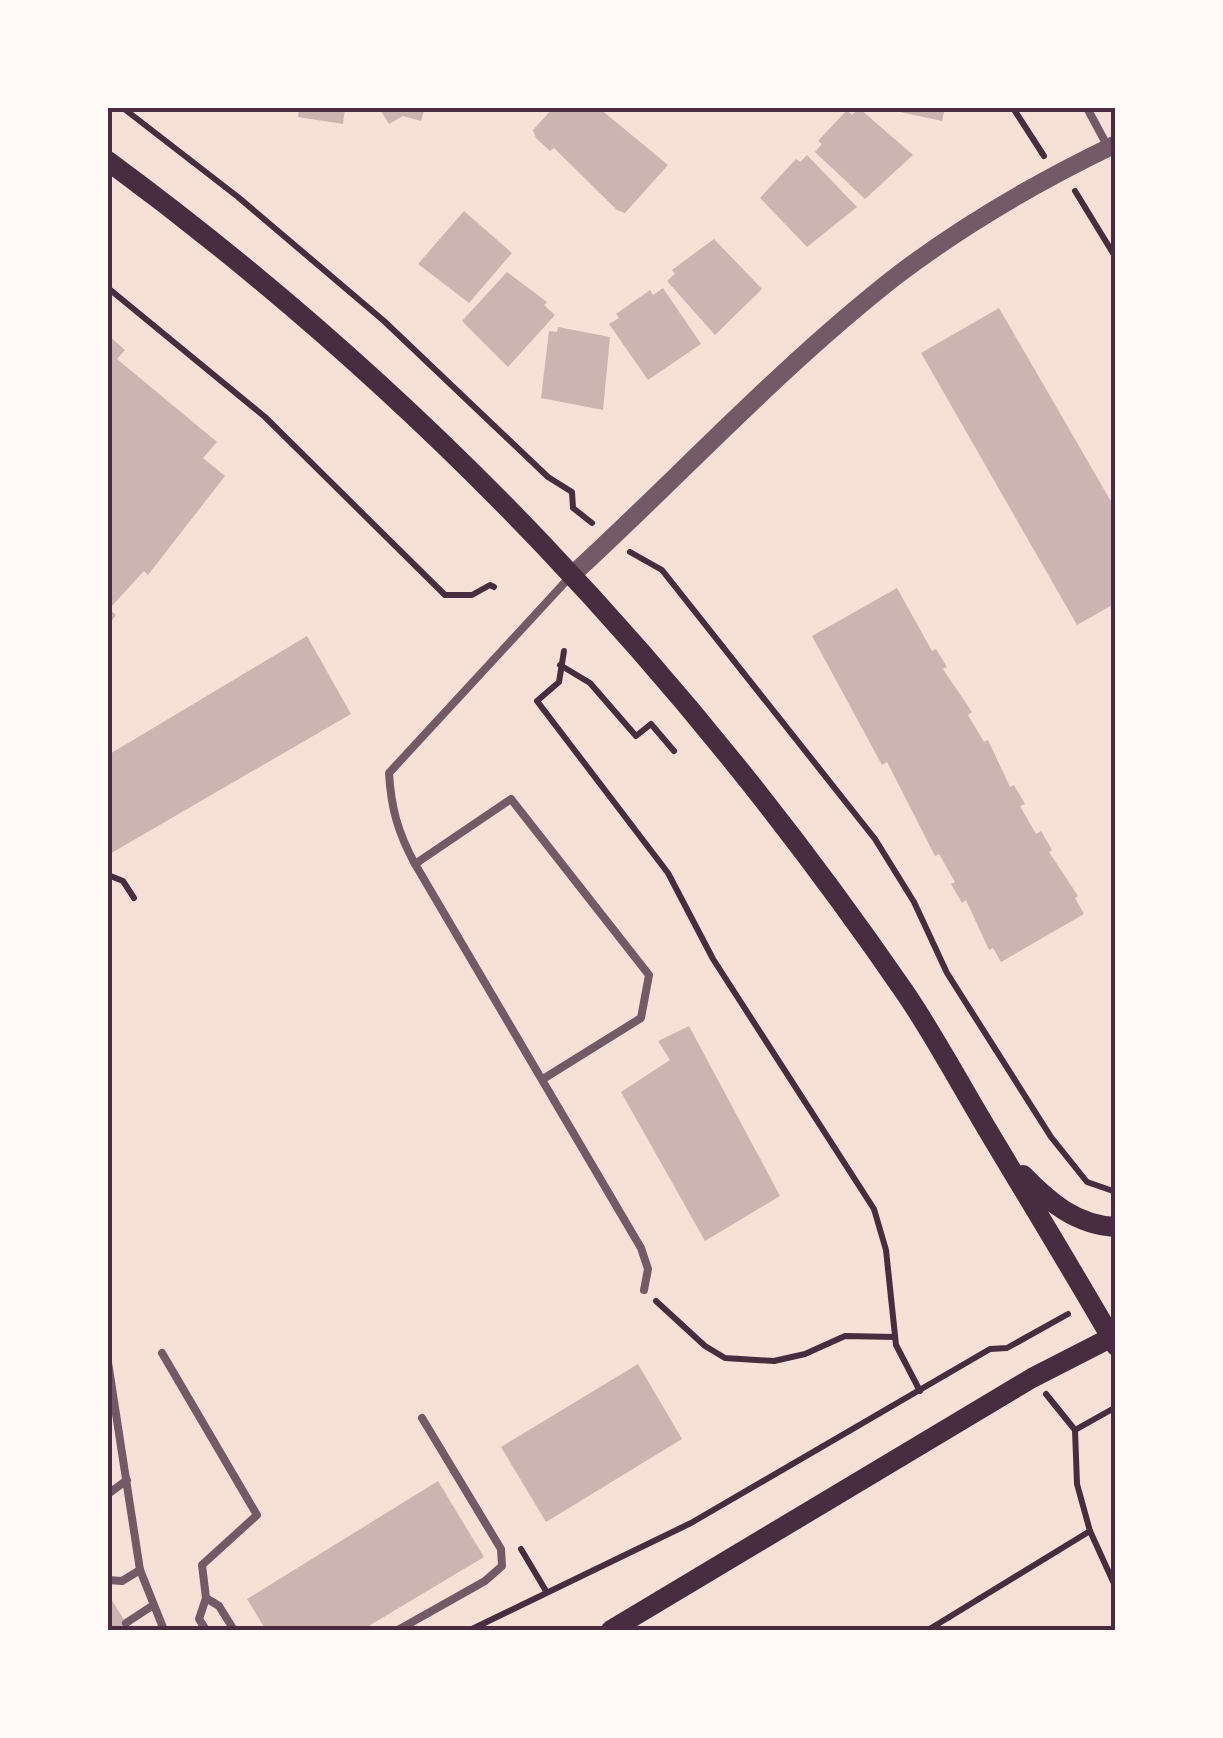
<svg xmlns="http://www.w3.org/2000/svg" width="1223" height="1738" viewBox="0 0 1223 1738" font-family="Merriweather,serif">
  <rect width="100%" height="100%" fill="#f7e1d7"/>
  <g fill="#ccb4b1">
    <path d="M299 108H345L343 124 298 117Z"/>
    <path d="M379 108H425L421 121 403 116 389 124Z"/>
    <path d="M553 108H599L668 165 625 213 617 210 554 148 550 151 536 138 533 130Z"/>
    <path d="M859 108 913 155 865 199 815 152 822 144 818 141 847 110 852 115Z"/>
    <path d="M881 108H945L942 121Z"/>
    <path d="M807 155 857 207 807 247 760 198 796 159 800 162Z"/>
    <path d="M464 211 512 253 469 303 418 264Z"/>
    <path d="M714 239 762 289 715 335 667 281 675 274 672 270Z"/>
    <path d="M507 272 547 302 544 305 555 315 508 367 462 321Z"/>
    <path d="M663 288 701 344 648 380 609 324 619 318 616 314 650 290 653 295Z"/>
    <path d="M999 308 1116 510V603L1077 625 921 353Z"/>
    <path d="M558 327 610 337 603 410 541 398 549 331 557 332Z"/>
    <path d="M108 335 125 350 117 359 217 442 203 458 225 476 148 575 144 571 109 609 116 615 108 625Z"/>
    <path d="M897 588 932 651 936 649 947 667 943 669 972 712 968 715 984 742 988 740 1010 787 1014 785 1025 804 1020 806 1036 834 1041 831 1052 850 1049 852 1078 896 1075 898 1084 914 1001 962 993 948 989 950 966 900 962 903 951 884 955 882 939 854 935 856 887 762 882 765 812 636Z"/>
    <path d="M307 636 351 714 108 855V755Z"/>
    <path d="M689 1026 780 1196 705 1241 621 1092 670 1060 658 1041Z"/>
    <path d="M638 1364 682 1439 546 1522 501 1447Z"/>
    <path d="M438 1481 484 1557 362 1630H266L247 1599Z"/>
    <path d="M108 1594 126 1623 130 1630H108Z"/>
  </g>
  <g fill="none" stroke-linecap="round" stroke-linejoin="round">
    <g stroke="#4a2c40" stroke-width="6">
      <path d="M123 108 238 197 384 321 548 477 572 492 573 508 592 523"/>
      <path d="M1013 108 1044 156"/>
      <path d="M1075 191 1116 258"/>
      <path d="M108 288 265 417 445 595H472L490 585 494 587"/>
      <path d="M630 552 662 570 875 839 914 902 947 973 1051 1137 1087 1182 1116 1192"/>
      <path d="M564 651 559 682 537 701 668 873 713 959 874 1209 886 1250 896 1345 920 1391"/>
      <path d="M560 665 590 683 636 736 651 724 674 751"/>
      <path d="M108 875 123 881 134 898"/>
      <path d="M656 1301 705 1346 725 1358 774 1361 805 1354 845 1336 895 1337"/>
      <path d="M1046 1394 1075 1430 1077 1484 1090 1531 1116 1588"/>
      <path d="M1075 1430 1116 1407"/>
      <path d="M521 1549 546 1591"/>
      <path d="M470 1630 691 1523 990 1349 1007 1348 1068 1314"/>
      <path d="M928 1630 1090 1531"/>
    </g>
    <g stroke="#755966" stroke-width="8">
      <path d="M1087 108 1108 147"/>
      <path d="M568 579 389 773C391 808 398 833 415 864L641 1248 648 1269 644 1290"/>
      <path d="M415 864 511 799 649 975 641 1018 543 1079"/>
      <path d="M162 1353 257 1515 202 1565 206 1598 219 1606 234 1630"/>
      <path d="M108 1362 140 1570 164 1630"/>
      <path d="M108 1494 127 1480"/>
      <path d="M108 1580 122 1581 140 1570"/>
      <path d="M206 1598 199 1619 206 1630"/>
      <path d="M126 1623 152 1606"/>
      <path d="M398 1630 485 1581 502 1566 501 1549 422 1418"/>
    </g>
    <path stroke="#755966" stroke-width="18" d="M572 575C679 477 780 367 895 277 963 225 1039 181 1116 144"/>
    <g stroke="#4a2c40" stroke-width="20">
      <path d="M108 161C423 393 684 671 906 994 935 1037 960 1084 987 1129 1030 1201 1074 1273 1116 1346"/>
      <path d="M1023 1175C1049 1202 1076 1225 1116 1227"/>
      <path d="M611 1630 1032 1378 1116 1335"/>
    </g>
  </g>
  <rect width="1223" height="1738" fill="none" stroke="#fffaf5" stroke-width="220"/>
  <rect x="110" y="110" width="1003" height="1518" fill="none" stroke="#4a2c40" stroke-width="4"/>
</svg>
